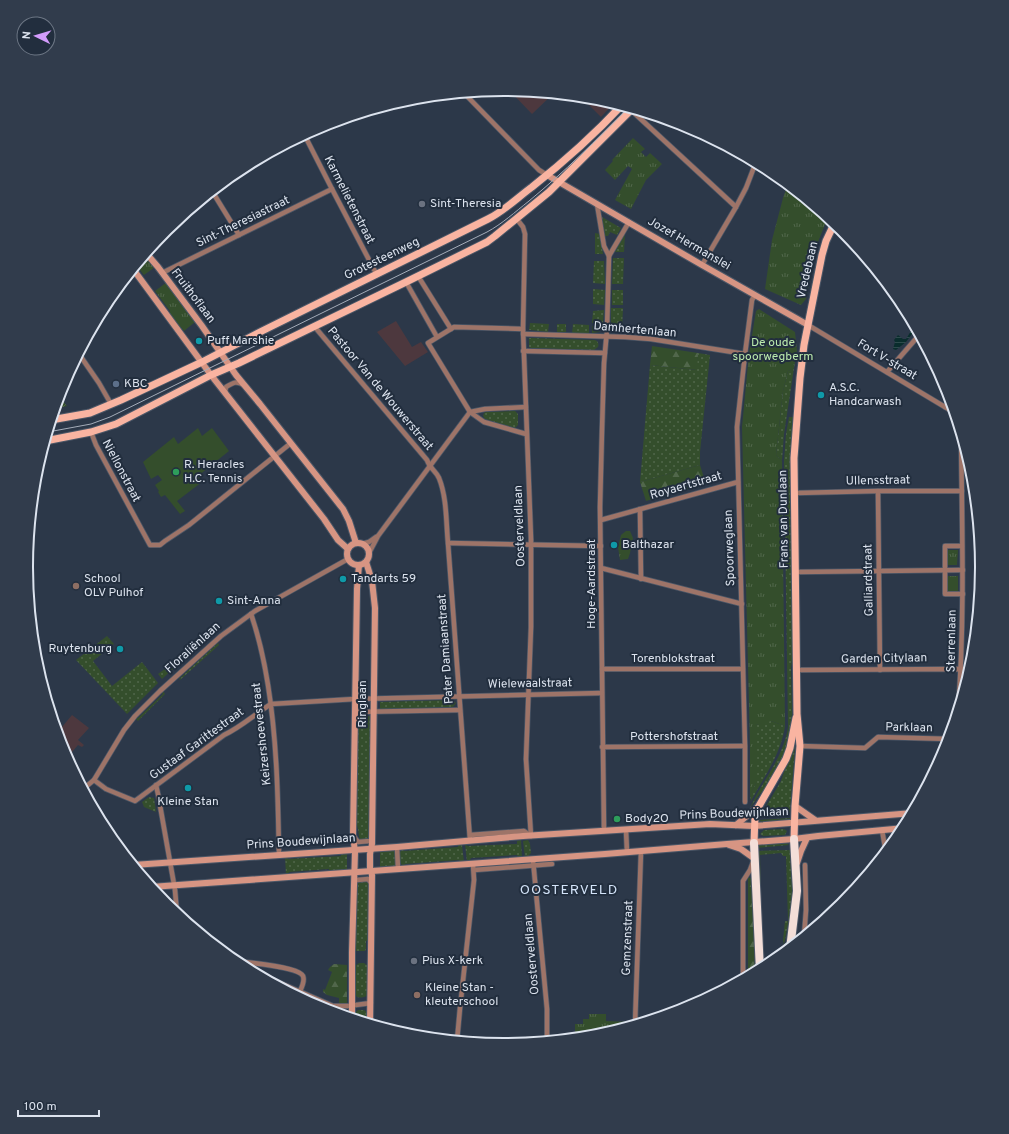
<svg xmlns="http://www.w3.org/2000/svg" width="1009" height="1134" viewBox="0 0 1009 1134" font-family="Overpass,sans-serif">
  <defs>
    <pattern id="grass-dots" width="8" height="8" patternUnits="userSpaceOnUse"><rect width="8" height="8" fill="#344e2c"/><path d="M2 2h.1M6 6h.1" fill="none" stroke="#51674b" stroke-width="1.8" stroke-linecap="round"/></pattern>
    <pattern id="forest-firs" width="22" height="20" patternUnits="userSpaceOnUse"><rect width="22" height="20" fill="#344e2c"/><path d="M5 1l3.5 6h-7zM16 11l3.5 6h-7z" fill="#51674b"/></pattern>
    <pattern id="park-tufts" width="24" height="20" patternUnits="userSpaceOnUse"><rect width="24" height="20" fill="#344e2c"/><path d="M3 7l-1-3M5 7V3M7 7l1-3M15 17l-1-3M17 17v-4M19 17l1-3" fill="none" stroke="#51674b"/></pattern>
    <pattern id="garden-furrows" width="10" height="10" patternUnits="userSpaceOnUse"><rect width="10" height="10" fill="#344e2c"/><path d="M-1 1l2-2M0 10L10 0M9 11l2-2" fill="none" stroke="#51674b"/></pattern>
    <pattern id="water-rules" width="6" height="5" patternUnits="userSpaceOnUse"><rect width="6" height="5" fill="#0a2d2d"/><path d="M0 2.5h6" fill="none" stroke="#2d4b4c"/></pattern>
  </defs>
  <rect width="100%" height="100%" fill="#2c3849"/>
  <g fill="#4d383e">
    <path d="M508 89 554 93 532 114Z"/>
    <path d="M580 96 598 98 614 103 601 117Z"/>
    <path d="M396 321 412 347 421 342 428 352 405 366 377 332Z"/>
    <path d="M72 715 89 728 78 740 84 745 82 747 78 745 67 758 62 750 57 733Z"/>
  </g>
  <g fill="url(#grass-dots)">
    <path d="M602 217 621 228 617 235 610 232 608 236H605Z"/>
    <path d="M595 233 600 234 603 254H595Z"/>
    <path d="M625 234 624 252H615Z"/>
    <path d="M613 258H624L623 284H612Z"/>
    <path d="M594 261H604L605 284 593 283Z"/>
    <path d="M593 289 605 290 604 305 593 304Z"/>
    <rect x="612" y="290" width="11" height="15"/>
    <path d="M611 308H623L622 331 613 330 611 327Z"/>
    <path d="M604 310 603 323H592L593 311Z"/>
    <path d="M530 323 549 324 548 332 531 330H529Z"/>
    <rect x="557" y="324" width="9" height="8"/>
    <path d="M573 324 589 325V333H572Z"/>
    <path d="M592 326H603L599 332 592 333Z"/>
    <path d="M529 338H531L595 340C598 341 599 344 598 347L594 350 531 348 529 347Z"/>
    <path d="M698 353 710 355 700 452V465L640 482 650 365 696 370Z"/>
    <path d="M794 368 784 434 782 461 776 455 783 391 788 371Z"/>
    <path d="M515 411 518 414V425L515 428 485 419 483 416 484 413 486 412Z"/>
    <path d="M789 417H793L791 458 793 655 791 667 792 714 788 744 783 757 766 788 759 795 750 808C763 779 783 759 788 727L784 461 786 434Z"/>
    <path d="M107 636 114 644 93 661 112 686 142 662 158 683 127 714 76 660Z"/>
    <path d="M218 643 219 645 180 680 179 679Z"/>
    <path d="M183 652 187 656 162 679 158 674 166 668 165 666Z"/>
    <path d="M163 691 165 694 138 721 136 719 137 718H138L163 694 162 693Z"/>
    <path d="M453 700 456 703 453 707 380 709V702Z"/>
    <path d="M372 716 370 835 367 839 360 840C358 834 359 828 356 823L358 717Z"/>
    <path d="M766 721H771L785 726C781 754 764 777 751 801L750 795 756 783V725Z"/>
    <path d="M794 747H795L790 812 789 814 761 815 781 781 784 772 791 757Z"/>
    <path d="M149 797 154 798 156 812 144 807 142 802Z"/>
    <path d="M790 818V820L762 822 759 820Z"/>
    <path d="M784 829 787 831 785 835 763 836 760 834 764 830Z"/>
    <path d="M521 840 522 858H518L517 855 471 858 469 862H467L465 844H467V846L517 844V841Z"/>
    <path d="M528 840 530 844 531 853 529 855V857L525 858 523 841Z"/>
    <path d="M786 843 789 845 757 848 759 845Z"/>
    <path d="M458 845H462L464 862H460L459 860 405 864 404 866C399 864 399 857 400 852L403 849 404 851 458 847Z"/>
    <path d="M395 850V867L380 868V851Z"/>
    <path d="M790 850 792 887 794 892 784 945 783 940 785 921H788L786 856H783L781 853 760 855 761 889 759 882 757 851Z"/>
    <path d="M341 854H347V870L329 872V869L289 872V875H286L285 857H287L288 859 341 856Z"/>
    <path d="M365 881 368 883 369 885V940L366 941V949L365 951H355L356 884 360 882Z"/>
    <path d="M359 963H364L368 966V994C365 998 362 998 357 997L355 994V966Z"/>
    <path d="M358 1010H364L368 1013V1023L354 1019 355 1013Z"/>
  </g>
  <g fill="url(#forest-firs)">
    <path d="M652 346 698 353 697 370 650 365Z"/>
    <path d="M700 465 706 484 646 501 640 482Z"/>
    <path d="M748 877 752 879 755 973 748 977Z"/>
    <path d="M334 964 347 965V1003L339 1004V998L327 995 323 992V989L325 990 332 972 328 970 330 967Z"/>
  </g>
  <g fill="url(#park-tufts)">
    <path d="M633 138 645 149 641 152 646 157 650 153 662 164 646 180 631 209 615 200 632 169 628 166 615 180 605 170 613 161 612 160Z"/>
    <path d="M788 184 828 217 816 247 806 299 801 305 765 289 772 240 783 198Z"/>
    <path d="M144 255 155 267 144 275 136 265Z"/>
    <path d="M167 282 194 318 195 322 184 331 169 314 170 311 155 291Z"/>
    <path d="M759 309 795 332 797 351 794 368 788 371 783 391 776 455 782 461 785 726 771 721 756 725V783L750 795V746L742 427 749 354 756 311Z"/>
    <path d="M626 531H630L633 538 630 553 628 559 620 560 618 547 621 535Z"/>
    <path d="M947 550H958L957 565H947Z"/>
    <rect x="948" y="576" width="10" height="15"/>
    <path d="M589 1014H606V1021L631 1022V1026L598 1036 575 1039V1024H583V1019H589Z"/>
  </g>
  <path fill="url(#garden-furrows)" d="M59 396 67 406 55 409Z"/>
  <path fill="#344e2c" d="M198 428 202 436 212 428 229 451 198 476 202 482 177 501 185 511 180 514 165 495 161 497 158 492 159 491 155 485 162 480 158 475 151 479 143 462 174 437 178 444Z"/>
  <path fill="url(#water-rules)" d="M913 321 918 330 912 334 906 342 896 350 893 349 895 342 894 340 898 335 903 339H906L911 331 910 328 912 326Z"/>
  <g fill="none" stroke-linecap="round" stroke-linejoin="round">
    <g stroke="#4c5767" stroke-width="6">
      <g id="street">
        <path d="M464 93 539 170 547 175"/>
        <path d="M631 110 736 207"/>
        <path d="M304 134 332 189 377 275"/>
        <path d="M212 191 239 235"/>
        <path d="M597 204 604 246 609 256 607 330 604 363 602 430 600 507 604 831"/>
        <path d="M516 218 523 227 525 234 523 329 531 539V627L526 759 531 836"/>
        <path d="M609 256 629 222"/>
        <path d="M702 265 736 207 746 188 756 162"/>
        <path d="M162 273 332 189"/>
        <path d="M418 276 451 329"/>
        <path d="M406 282 437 337"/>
        <path d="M808 325 955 413"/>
        <path d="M314 326 427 460C430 469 436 471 439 478 447 498 446 522 448 543L470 840"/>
        <path d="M523 329 454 327 428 343 470 412 484 422 526 434"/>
        <path d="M523 334 625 337 651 339 745 354"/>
        <path d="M523 351 605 353"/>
        <path d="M79 354 99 383 111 404"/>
        <path d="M887 372 920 334"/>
        <path d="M225 392 226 387C234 382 236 381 244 385"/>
        <path d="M945 407 951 399"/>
        <path d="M470 412 485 409 526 407"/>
        <path d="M91 432 96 445 150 545H160L165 541 189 525 291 443"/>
        <path d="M878 491 880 670"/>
        <path d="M795 493 878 491H962"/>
        <path d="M640 509 641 579"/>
        <path d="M601 520 738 482"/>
        <path d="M448 543 601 546"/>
        <path d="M362 544 369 542 376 537"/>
        <path d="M962 546H945V594H963"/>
        <path d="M369 553 378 536 470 412"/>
        <path d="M601 568 742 604"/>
        <path d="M796 572 963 570"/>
        <path d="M251 614C259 637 264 660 268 685 277 741 278 798 279 855"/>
        <path d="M602 669H743"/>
        <path d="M797 670 961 669 970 671"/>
        <path d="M355 712 460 710"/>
        <path d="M958 712C965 619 962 525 961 432"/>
        <path d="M800 746 865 748 878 737 950 739"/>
        <path d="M602 747 745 746"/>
        <path d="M94 780 106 789 135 801 224 735C241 727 255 714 271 704L355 699 602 693"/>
        <path d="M156 785 158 794 175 890 177 914"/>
        <path d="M83 789 94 780 124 730 135 716 160 691 221 636 255 611 348 559"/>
        <path d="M745 802V746L737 427 745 354 752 300 755 295"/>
        <path d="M626 830 627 852"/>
        <path d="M882 830 886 853"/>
        <path d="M353 835 358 842 370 841 372 839"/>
        <path d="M470 835 524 831 531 836"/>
        <path d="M397 847 398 869"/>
        <path d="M533 860 547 1009V1041"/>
        <path d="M474 870 552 864"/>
        <path d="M354 882 357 880 368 879 372 884"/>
        <path d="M804 937 806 910 805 865"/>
        <path d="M233 961C245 962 299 967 303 976 305 981 302 987 300 991"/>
        <path d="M262 977 271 979 333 1006H348L371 1003"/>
        <path d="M743 980V881L750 870 753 862"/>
        <path d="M635 1025 641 851"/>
        <path d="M457 1041 460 1008 474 880 473 864"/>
      </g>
    </g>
    <g stroke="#4c5767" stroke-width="8">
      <g id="secondary">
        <path d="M547 175 702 265 808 325"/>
        <path d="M146 253 158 267 202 326 236 375 260 404 343 509 349 521 356 543"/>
        <path d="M133 269 211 375 324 519 338 540 348 549"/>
        <circle cx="358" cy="554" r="11"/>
        <path d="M366 562 372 581 375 608 372 844 370 854V868L372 875 370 1024"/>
        <path d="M795 806 815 820"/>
        <path d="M736 825 759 806"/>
        <path d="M729 845 741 849 755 859"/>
        <path d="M797 863 801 851 807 838"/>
        <path d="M133 865 397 847 523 836 710 824 754 826 913 813"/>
        <path d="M151 887 605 854 727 844 794 839 818 836 905 828"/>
        <path d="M352 1018V952L355 852 353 835 357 589 359 565"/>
      </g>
    </g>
    <g stroke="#4c5767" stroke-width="9">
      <g id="primary">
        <path d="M51 420 90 413 121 400 202 362 260 332 488 219C504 211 517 198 532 187 565 161 594 135 622 105"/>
        <path d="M45 441 91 432 116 424 211 375 239 363 406 282 487 242 495 236 549 192 633 108"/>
        <path d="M794 839 795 806 800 746 797 714 794 458 800 378 804 345 822 255 826 241 835 222"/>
        <path d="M754 843 755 816 759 806 786 759 790 748 796 718"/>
      </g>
    </g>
    <g stroke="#4c5767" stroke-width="10">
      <g id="highway">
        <path d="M754 843 760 971"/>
        <path d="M790 949 797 891 794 839"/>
      </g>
    </g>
    <use href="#street" stroke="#9e7468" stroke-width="4.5"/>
    <use href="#secondary" stroke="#d79583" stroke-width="6"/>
    <use href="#primary" stroke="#f9b4a1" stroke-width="7"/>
    <use href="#highway" stroke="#f3ded8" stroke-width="8"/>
    <path stroke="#a4acb9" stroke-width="1" d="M48 432 91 424 110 417 487 232C502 224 515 212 529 201 564 172 597 140 629 107"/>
  </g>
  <g fill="#6b7280" stroke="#222e3e" stroke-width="1.5">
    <circle cx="422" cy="204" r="4"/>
    <circle cx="414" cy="961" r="4"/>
  </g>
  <g fill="#0f9aa8" stroke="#222e3e" stroke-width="1.5">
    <circle cx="199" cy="341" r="4"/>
    <circle cx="821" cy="395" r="4"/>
    <circle cx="614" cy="545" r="4"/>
    <circle cx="343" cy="579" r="4"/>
    <circle cx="219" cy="601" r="4"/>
    <circle cx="120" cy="649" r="4"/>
    <circle cx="188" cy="788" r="4"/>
  </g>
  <circle fill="#5c6f8a" stroke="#222e3e" stroke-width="1.5" cx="116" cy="384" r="4"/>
  <g fill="#2e9e5b" stroke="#222e3e" stroke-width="1.5">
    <circle cx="176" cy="472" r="4"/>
    <circle cx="617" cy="819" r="4"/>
  </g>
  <g fill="#8d6e63" stroke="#222e3e" stroke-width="1.5">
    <circle cx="76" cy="586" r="4"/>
    <circle cx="417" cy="995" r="4"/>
  </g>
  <g text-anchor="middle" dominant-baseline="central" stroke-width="4" stroke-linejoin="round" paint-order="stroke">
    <g font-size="12" fill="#dce3ee" stroke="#222e3e">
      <text transform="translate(349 200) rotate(63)">Karmelietenstraat</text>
      <text transform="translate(243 222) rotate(-26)">Sint-Theresiastraat</text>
      <text transform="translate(689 244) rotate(30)">Jozef Hermanslei</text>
      <text transform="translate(382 259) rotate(-26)">Grotesteenweg</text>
      <text transform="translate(808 270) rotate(-77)">Vredebaan</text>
      <text transform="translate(193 296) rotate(53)">Fruithoflaan</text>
      <text transform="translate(635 330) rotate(5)">Damhertenlaan</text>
      <text transform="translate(887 360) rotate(31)">Fort V-straat</text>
      <text transform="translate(380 389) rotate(50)">Pastoor Van de Wouwerstraat</text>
      <text transform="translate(121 471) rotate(62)">Niellonstraat</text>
      <text transform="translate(878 481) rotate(-1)">Ullensstraat</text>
      <text transform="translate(686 486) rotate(-16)">Royaertstraat</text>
      <text transform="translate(784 519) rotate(-91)">Frans van Dunlaan</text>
      <text transform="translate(520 526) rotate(-92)">Oosterveldlaan</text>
      <text transform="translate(730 548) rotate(-92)">Spoorweglaan</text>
      <text transform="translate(869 580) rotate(-91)">Galliardstraat</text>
      <text transform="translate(592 584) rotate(-90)">Hoge-Aardstraat</text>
      <text transform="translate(952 641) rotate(-89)">Sterrenlaan</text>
      <text transform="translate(193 648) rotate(-42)">Floraliënlaan</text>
      <text transform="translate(446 649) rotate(-94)">Pater Damiaanstraat</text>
      <text x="673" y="659">Torenblokstraat</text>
      <text transform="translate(884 659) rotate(-1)">Garden Citylaan</text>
      <text transform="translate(530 684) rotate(-1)">Wielewaalstraat</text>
      <text transform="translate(363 704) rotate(-90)">Ringlaan</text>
      <text transform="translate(909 728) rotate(1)">Parklaan</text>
      <text transform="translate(262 734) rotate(-96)">Keizershoevestraat</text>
      <text x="674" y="737">Pottershofstraat</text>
      <text transform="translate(197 744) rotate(-36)">Gustaaf Garittestraat</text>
      <text transform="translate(734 814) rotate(-2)">Prins Boudewijnlaan</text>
      <text transform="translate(301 842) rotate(-4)">Prins Boudewijnlaan</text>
      <text transform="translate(628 938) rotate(-88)">Gemzenstraat</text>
      <text transform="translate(532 954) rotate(-95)">Oosterveldlaan</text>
    </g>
    <g font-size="12" fill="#dce3ee" stroke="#222e3e" text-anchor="start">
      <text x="430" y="204">Sint-Theresia</text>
      <text x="207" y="341">Puff Marshie</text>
      <text x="124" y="384">KBC</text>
      <text x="829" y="388">A.S.C.<tspan x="829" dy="14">Handcarwash</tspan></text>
      <text x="184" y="465">R. Heracles<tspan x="184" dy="14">H.C. Tennis</tspan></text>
      <text x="622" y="545">Balthazar</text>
      <text x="84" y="579">School<tspan x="84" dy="14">OLV Pulhof</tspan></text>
      <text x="351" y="579">Tandarts 59</text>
      <text x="227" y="601">Sint-Anna</text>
      <text x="112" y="649" text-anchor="end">Ruytenburg</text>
      <text x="188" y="802" text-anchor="middle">Kleine Stan</text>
      <text x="625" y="819">Body2O</text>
      <text x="422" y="961">Pius X-kerk</text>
      <text x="425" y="988">Kleine Stan -<tspan x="425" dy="14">kleuterschool</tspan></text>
    </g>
    <g font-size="12" fill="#bbeaad" stroke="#222e3e">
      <text x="773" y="343">De oude<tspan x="773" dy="14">spoorwegberm</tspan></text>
    </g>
    <g font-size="14" letter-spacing="1" fill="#d4e4f9" stroke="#222e3e">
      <text x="569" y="890">OOSTERVELD</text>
    </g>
  </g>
  <path d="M0 0H1009V1134H0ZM33 567a471 471 0 1 1 942 0a471 471 0 1 1-942 0Z" fill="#313c4c" fill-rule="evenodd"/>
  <path fill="none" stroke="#dce3ee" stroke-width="2" d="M33 567a471 471 0 1 1 942 0a471 471 0 1 1-942 0Z"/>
  <g transform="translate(36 36) rotate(275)"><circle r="19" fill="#222e3e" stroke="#6c7684"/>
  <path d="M0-3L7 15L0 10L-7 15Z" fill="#d39cfc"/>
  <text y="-6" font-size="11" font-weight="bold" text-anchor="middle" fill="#dce3ee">N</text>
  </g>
  <path d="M18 1110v6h81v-6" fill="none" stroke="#dce3ee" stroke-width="2"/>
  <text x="24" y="1110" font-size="12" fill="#dce3ee" stroke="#222e3e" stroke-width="3" paint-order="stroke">100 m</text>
</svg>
